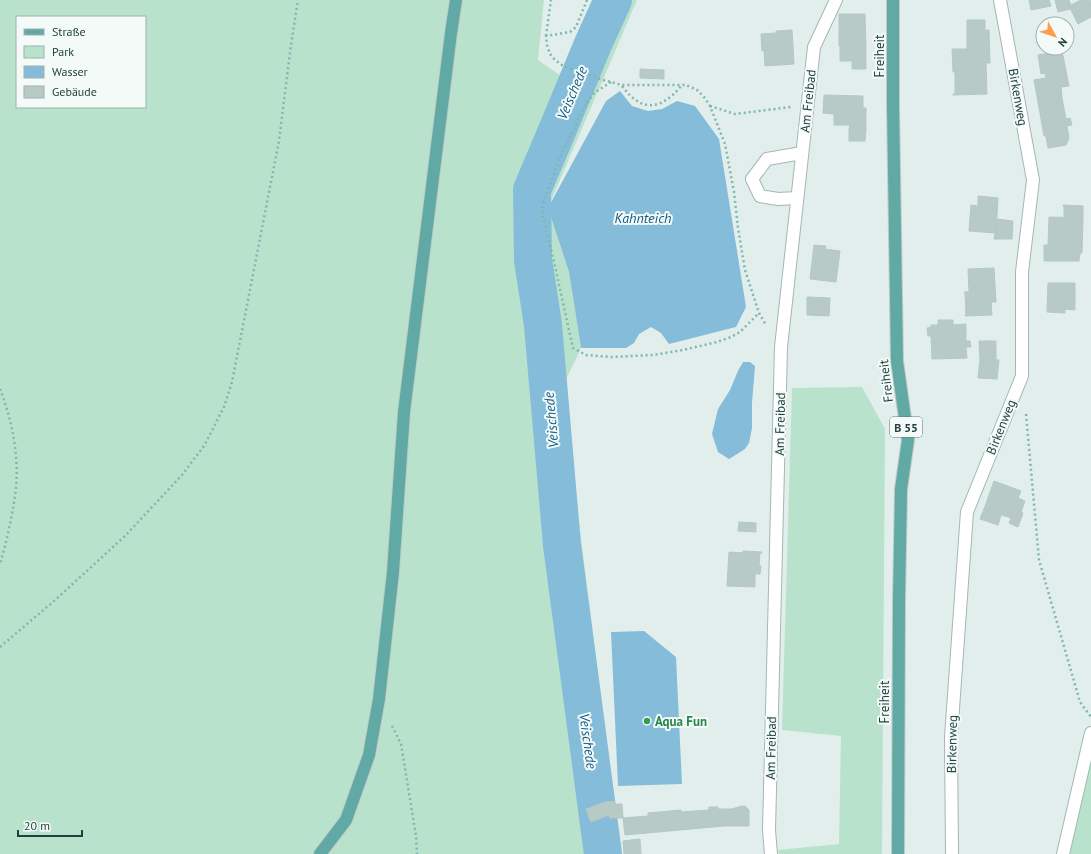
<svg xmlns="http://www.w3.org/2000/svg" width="1091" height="854" viewBox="0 0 1091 854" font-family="'PT Sans',sans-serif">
  <rect width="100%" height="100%" fill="#e2eeeb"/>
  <g fill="#b9e2cc" fill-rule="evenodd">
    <path d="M0 0H544L538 60 564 78 595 0H637L548 208 569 272 581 348 562 388 621 854H0ZM17 17H145V107H17Z"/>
    <path d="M862 387 885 429 882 854H779L778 850 839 844 841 736 782 730 792 388Z"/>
    <path d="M1091 733V854H1063Z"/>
  </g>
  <g fill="#84bcda">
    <path d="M620 91 632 106 648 111 662 109 677 101 695 106 719 139 746 307 736 327 669 344 661 333 651 327 639 334 634 343 626 348H581L569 272 548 208 606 101Z"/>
    <path d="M743 362H750L755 366 752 403V428L749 443 745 449 729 459 718 452 712 434 718 409 730 390 738 371Z"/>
    <path d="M644 631 676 657 682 784 618 786 611 632Z"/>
  </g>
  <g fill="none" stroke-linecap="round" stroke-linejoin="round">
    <path stroke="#84bcda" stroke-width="38" d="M603 854 562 545 543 325 533 260 532 190 557 131 593 44 613 0"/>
  </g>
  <g fill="#b7cac5" stroke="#b4c9c4">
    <path d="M1029 0H1049L1051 6 1031 10Z"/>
    <path d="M1055 0H1069L1071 5 1069 6 1070 9 1058 12Z"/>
    <path d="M1081 0H1090L1091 2V17L1078 24 1069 6Z"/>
    <path d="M839 14H865L866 46H839Z"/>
    <path d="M967 20H985V30L967 31Z"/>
    <path d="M792 30 794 64 765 66 764 50 762 51 761 34 776 33V31Z"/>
    <path d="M989 30 990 63H986L987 94 953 95V94H955V72H953L952 49H967V31Z"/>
    <path d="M840 46H866V69H852V61H840Z"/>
    <path d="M1062 51 1069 86 1061 87 1062 98 1038 102 1034 80 1046 78 1045 73 1041 74 1038 55Z"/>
    <path d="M640 69 664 70V79L640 78Z"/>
    <path d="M824 95 863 96V108H866V129H849L850 125H834V114L823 113Z"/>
    <path d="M1062 98 1066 119 1070 118 1072 125 1067 126 1069 138 1066 145 1048 148 1046 136H1044L1038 102Z"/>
    <path d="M849 129H866L865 141H849Z"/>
    <path d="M978 196 998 198 996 233 969 231 971 205 978 206Z"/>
    <path d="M1063 205 1083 206V218H1064V206H1063Z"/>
    <path d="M1049 217 1083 218 1082 253H1080L1079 261H1044V245H1048Z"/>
    <path d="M997 219 1013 221 1012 239H994L995 233H996Z"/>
    <path d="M814 245 826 246 825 249 840 251 836 282 810 279Z"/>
    <path d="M994 268 996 302H991L992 315 965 316V315H966L965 293 964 292H969L968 269Z"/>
    <path d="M1048 283H1075V310L1065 309V313L1047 312Z"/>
    <path d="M807 297 830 298 829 316 807 315Z"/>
    <path d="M938 320H953V325L966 324V341H970L971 347H966L967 358 932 359 931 336H928L927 328 931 327V325H938Z"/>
    <path d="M979 341H996V360L980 359Z"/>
    <path d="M980 359 999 360 997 379 978 378Z"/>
    <path d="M994 481 1021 491 1018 498 1025 501 1021 512 1023 513 1018 527 1009 523 1011 518 984 509Z"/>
    <path d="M984 509 1001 515 998 525 980 519Z"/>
    <path d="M739 522 756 523V532L738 531Z"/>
    <path d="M743 551 762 552V553H760L759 566H761L760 574H755V587L727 586 729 552 743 553Z"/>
    <path d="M614 801 615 804H622L623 818H610L609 815 591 822 586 809 605 802Z"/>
    <path d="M742 806H745L749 810V826H724L625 835 623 818 648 816V813L681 810V812L709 810V807H718V809H732Z"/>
    <path d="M640 839 641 854H624L623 841Z"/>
  </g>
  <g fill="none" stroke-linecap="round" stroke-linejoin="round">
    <g stroke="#a4b7b4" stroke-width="14">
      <g id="minor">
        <path d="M797 198 778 199 760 196 752 179 767 159 802 153"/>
        <path d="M771 854 769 830 781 347 814 47 836 0"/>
        <path d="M952 854 951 737 967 512 1022 376V272L1033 180 1000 0"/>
        <path d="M1063 854 1091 733"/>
      </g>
    </g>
    <g stroke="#c1cac9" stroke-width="14">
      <g id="major">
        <path d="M893 0V105L897 361 908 440 901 489 899 600 898 854"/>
        <path d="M320 854 346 820 369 755 379 699 393 572 404 412 451 33 456 0"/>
      </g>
    </g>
    <g stroke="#7fb6af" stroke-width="2.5" stroke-dasharray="2 3" stroke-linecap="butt">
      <path d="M587 0 576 27 570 32 546 36 547 45 550 54 555 60 562 65 569 68 603 80 622 85H686L697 90 704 97 710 106 725 144 734 192 738 228 745 270 759 313 766 325"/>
      <path d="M546 36 551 0"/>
      <path d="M611 82 594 93 585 105 558 162 542 207 543 217 554 262 573 348 586 355 611 357 653 355 683 350 717 342 731 337 740 332 759 313"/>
      <path d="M622 86C642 113 661 110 681 86"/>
      <path d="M710 106 735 114 791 107"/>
      <path d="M0 389C12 420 19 455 16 488 13 513 7 540 0 564"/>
      <path d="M1026 414 1039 560 1080 702 1091 717"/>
      <path d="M0 647 54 601 125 536 182 475 204 446 224 407 232 382 279 141 291 45 298 0"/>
      <path d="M392 726 401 744 416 836 417 854"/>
    </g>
    <use href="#minor" stroke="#fff" stroke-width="12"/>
    <use href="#major" stroke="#61a9a4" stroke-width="12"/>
  </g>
  <circle fill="#2e9e5b" stroke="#f4faf8" stroke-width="1.5" cx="647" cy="721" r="4"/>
  <g text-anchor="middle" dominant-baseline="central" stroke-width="4" stroke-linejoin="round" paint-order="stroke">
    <rect fill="#f4faf8" stroke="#607976" stroke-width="1" x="890" y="417" width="32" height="20" rx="3"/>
    <g font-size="12" font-weight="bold" fill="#20423f">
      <text x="906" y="427">B 55</text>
    </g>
    <g font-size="13" fill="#20423f" stroke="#f4faf8">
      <text transform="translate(879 56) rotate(-90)">Freiheit</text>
      <text transform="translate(1018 97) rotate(80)">Birkenweg</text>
      <text transform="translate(808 101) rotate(-84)">Am Freibad</text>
      <text transform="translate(886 381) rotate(-97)">Freiheit</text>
      <text transform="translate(780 424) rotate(-89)">Am Freibad</text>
      <text transform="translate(1001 427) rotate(-68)">Birkenweg</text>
      <text transform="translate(884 702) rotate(-90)">Freiheit</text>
      <text transform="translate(952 744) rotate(-89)">Birkenweg</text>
      <text transform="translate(771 748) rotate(-89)">Am Freibad</text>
    </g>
    <g font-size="13" font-weight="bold" fill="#27864d" stroke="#f4faf8" text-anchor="start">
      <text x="655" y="721">Aqua Fun</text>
    </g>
    <g font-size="14" font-style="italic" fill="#125c86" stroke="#f4faf8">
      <text transform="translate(572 93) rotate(-67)">Veischede</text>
      <text x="643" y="218">Kahnteich</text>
      <text transform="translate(551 420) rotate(-95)">Veischede</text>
      <text transform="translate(588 741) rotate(82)">Veischede</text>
    </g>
  </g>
  <rect x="16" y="16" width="130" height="92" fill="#f4faf8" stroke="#9fb0ae"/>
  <rect x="24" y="29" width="20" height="6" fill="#61a9a4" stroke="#9fb0ae"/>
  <text x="52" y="36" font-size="12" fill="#20423f">Straße</text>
  <rect x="24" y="46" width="20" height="12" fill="#b9e2cc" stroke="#9fb0ae"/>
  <text x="52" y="56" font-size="12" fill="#20423f">Park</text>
  <rect x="24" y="66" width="20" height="12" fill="#84bcda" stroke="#9fb0ae"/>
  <text x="52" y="76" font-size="12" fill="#20423f">Wasser</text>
  <rect x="24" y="86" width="20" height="12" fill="#b7cac5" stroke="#9fb0ae"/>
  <text x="52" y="96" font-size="12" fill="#20423f">Gebäude</text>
  <g transform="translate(1055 36) rotate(130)"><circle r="19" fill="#f4faf8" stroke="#9fb0ae"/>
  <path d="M0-3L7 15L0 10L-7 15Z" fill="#ff9c50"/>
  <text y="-6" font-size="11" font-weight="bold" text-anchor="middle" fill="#20423f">N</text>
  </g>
  <path d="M18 830v6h64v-6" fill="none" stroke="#20423f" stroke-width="2"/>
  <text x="24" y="830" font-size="12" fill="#20423f" stroke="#f4faf8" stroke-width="3" paint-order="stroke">20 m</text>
</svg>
